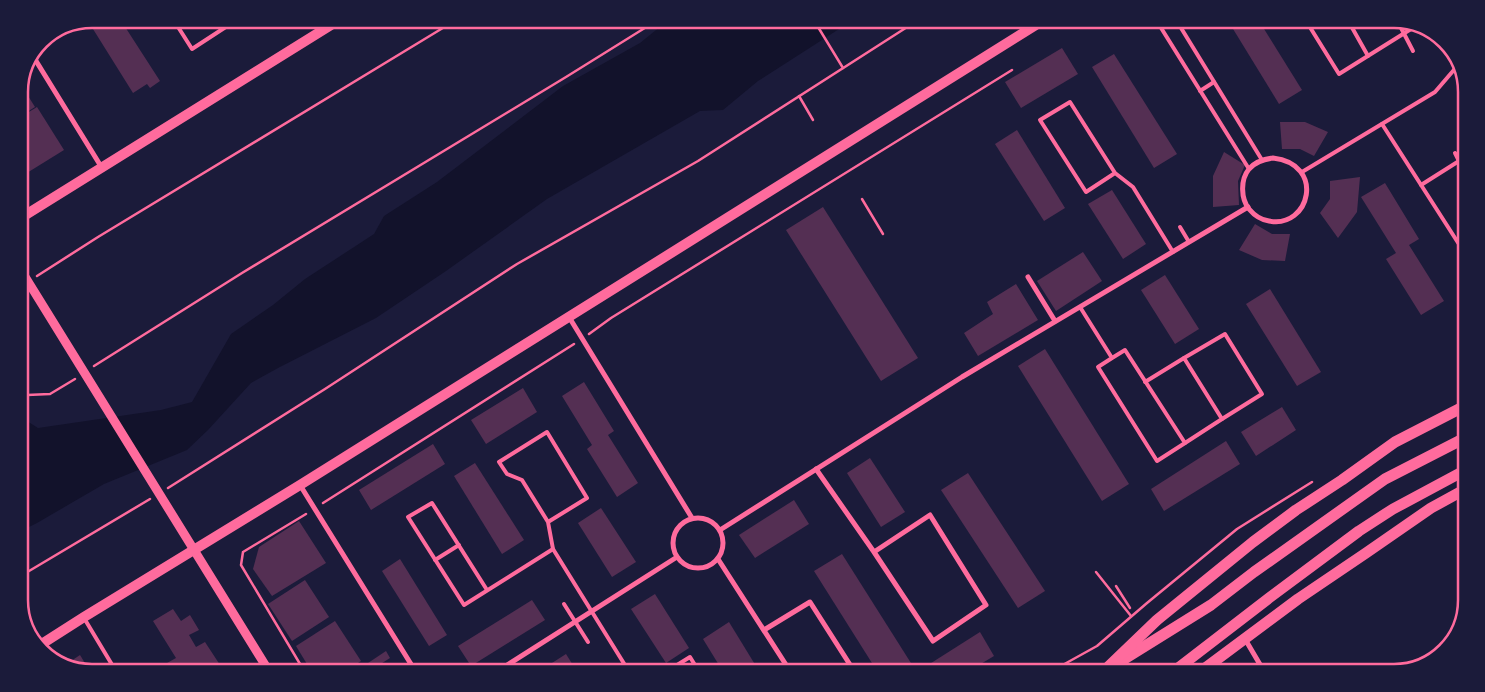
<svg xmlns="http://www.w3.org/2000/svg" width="1485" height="692" viewBox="0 0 1485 692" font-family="'Noto Sans',sans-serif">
  <rect width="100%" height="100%" fill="#1b1b3a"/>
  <path fill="#12122b" d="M669 21 850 22 758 81 723 110 700 111 547 199 446 271 376 318 278 368 251 383 208 430 187 450 104 484 37 523 19 532V416L38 428 161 410 192 402 231 334 273 305 305 279 374 234 384 216 437 182 563 86 640 43 661 26Z"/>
  <g fill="#542f53">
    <path d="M104 19H120L160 81 150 88 147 84 133 93 93 29 105 21Z"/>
    <path d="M1230 24H1261L1302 90 1279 104Z"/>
    <path d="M1062 48 1078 74 1021 108 1005 82Z"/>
    <path d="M1114 54 1177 154 1154 168 1092 67Z"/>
    <path d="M20 83 35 107 19 117V87Z"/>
    <path d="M37 107 64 150 22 176 19 175V118Z"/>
    <path d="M1280 122H1305L1328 132 1314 156 1300 149H1282Z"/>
    <path d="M1017 130 1065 208 1044 221 995 144Z"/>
    <path d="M1224 152 1245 165 1238 181 1239 205 1213 207V176Z"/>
    <path d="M1360 177 1357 212 1338 238 1320 213 1330 199V181Z"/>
    <path d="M1385 183 1419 239 1409 245 1444 301 1421 315 1386 259 1396 253 1361 197Z"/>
    <path d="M1112 190 1146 244 1123 259 1088 204Z"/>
    <path d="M823 207 918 358 881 381 786 230Z"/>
    <path d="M1255 224 1272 234H1290L1285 261 1262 260 1239 250Z"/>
    <path d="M1083 252 1102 281 1056 311 1037 281Z"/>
    <path d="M1165 275 1199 329 1175 344 1141 290Z"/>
    <path d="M1016 284 1038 320 978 356 964 333 993 314 987 302Z"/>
    <path d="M1270 289 1321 372 1297 386 1246 304Z"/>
    <path d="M1045 349 1129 484 1102 501 1018 366Z"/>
    <path d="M584 382 614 431 608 435 638 483 617 497 587 449 592 445 562 396Z"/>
    <path d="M523 388 537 412 486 444 471 420Z"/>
    <path d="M1282 407 1296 430 1256 456 1241 432Z"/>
    <path d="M1226 441 1240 464 1164 511 1151 489Z"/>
    <path d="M433 444 445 464 371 510 359 490Z"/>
    <path d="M870 458 905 512 881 527 847 473Z"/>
    <path d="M475 463 524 540 502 554 454 476Z"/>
    <path d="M968 473 1045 591 1018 608 941 490Z"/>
    <path d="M794 500 809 524 755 558 739 535Z"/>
    <path d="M601 508 636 562 612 577 578 523Z"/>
    <path d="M299 521 326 563 272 596 253 569 259 547Z"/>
    <path d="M842 554 916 671H877L814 571Z"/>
    <path d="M400 559 447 635 429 646 382 571Z"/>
    <path d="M305 580 329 617 292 641 268 604Z"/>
    <path d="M655 594 689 648 666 663 631 609Z"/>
    <path d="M532 600 545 620 471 666 458 646Z"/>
    <path d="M173 609 181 621 190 615 199 630 189 635 196 647 205 642 222 668H158L176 658 153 621Z"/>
    <path d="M335 621 361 661 349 669H310L296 646Z"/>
    <path d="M729 622 759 671 722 670 703 639Z"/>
    <path d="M980 632 994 656 969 671H932L928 665Z"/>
    <path d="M386 651 390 658 376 667 377 669H359Z"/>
    <path d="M566 654 576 670H541Z"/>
    <path d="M80 655 88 668 62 667Z"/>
  </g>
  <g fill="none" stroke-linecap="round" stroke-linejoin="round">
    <g stroke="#ff6b9d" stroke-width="2.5">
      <path d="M815 22 843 68"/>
      <path d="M799 96 813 120"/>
      <path d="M862 199 883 234"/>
      <path d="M37 276 98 237 456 20"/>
      <path d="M589 334 611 318 1012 70"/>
      <path d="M94 366 242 273 566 77 656 21"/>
      <path d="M19 375 27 395 50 394 75 379"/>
      <path d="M19 400 27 395"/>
      <path d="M168 488 325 389 517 264 698 161 915 22"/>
      <path d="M323 503 574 344"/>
      <path d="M1096 572 1131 616"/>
      <path d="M19 577 150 499"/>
      <path d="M1116 586 1130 608"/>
      <path d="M303 669 241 565 243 552 306 514"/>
      <path d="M1050 672 1097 646 1147 603 1237 529 1312 482"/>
    </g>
    <g stroke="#ff6b9d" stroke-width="4">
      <path d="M173 19 192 49 238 19"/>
      <path d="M1158 23 1249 169"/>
      <path d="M1178 23 1262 160"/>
      <path d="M1308 24 1339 74 1419 24"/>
      <path d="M1350 24 1368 56"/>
      <path d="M1399 24 1413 51"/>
      <path d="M1200 91 1214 82"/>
      <path d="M1382 124 1464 252"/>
      <path d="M1455 153 1459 161"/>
      <path d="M1302 172 1435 92 1459 64"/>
      <path d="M1115 173 1086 192 1040 120 1070 102 1115 173 1133 187 1173 252"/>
      <path d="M1421 185 1459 161 1465 172"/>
      <path d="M1180 227 1189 242"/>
      <path d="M1080 307 1112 358 1125 350 1185 443 1157 461 1098 367 1112 358"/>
      <path d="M1184 358 1225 334 1262 394 1222 419"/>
      <path d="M1145 382 1184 358 1222 419 1185 443"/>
      <path d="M548 522 522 480 507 474 499 462 547 432 587 498 548 522 553 549 628 670"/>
      <path d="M435 560 459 545"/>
      <path d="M487 590 432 503 408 517 464 605 553 549"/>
      <path d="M564 604 588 642"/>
      <path d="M84 618 114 668"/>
      <path d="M669 670 690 657 698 670"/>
    </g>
    <g stroke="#ff6b9d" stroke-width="5">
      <path d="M33 56 102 168"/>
      <path d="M1273 158C1326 164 1310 229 1269 221 1261 220 1254 215 1249 209 1241 199 1240 180 1249 169 1255 162 1265 159 1273 158Z"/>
      <path d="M1028 277 1055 321"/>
      <path d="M569 317 692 518"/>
      <path d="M816 469 874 552 933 641 986 605 930 515 874 552"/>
      <path d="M300 485 414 669"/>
      <circle cx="698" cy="543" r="25"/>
      <path d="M720 530 962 377 1248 207"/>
      <path d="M718 559 790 671"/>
      <path d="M764 630 810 602 854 671"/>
      <path d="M1245 639 1265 673"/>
      <path d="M501 669 677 557"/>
    </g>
    <path stroke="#ff6b9d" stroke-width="9" d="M19 267 267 668"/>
    <g stroke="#ff6b9d" stroke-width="10">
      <path d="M19 219 339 20"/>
      <path d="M37 647 84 617 300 485 1039 23"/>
    </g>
    <g stroke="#ff6b9d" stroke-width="11">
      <path d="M1121 661 1211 605 1254 572 1385 479 1463 439"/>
      <path d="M1106 669 1157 620 1253 542 1296 510 1342 480 1395 442 1463 407"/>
      <path d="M1173 672 1269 598 1359 531 1393 509 1462 472"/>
      <path d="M1200 672 1298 599 1366 553 1431 508 1462 491"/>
    </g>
  </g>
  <path d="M0 0H1485V692H0ZM92 28H1394A64 64 0 0 1 1458 92V600A64 64 0 0 1 1394 664H92A64 64 0 0 1 28 600V92A64 64 0 0 1 92 28Z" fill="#1b1b3a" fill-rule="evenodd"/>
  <path fill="none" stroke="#ff6b9d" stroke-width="2.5" d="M92 28H1394A64 64 0 0 1 1458 92V600A64 64 0 0 1 1394 664H92A64 64 0 0 1 28 600V92A64 64 0 0 1 92 28Z"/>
</svg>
